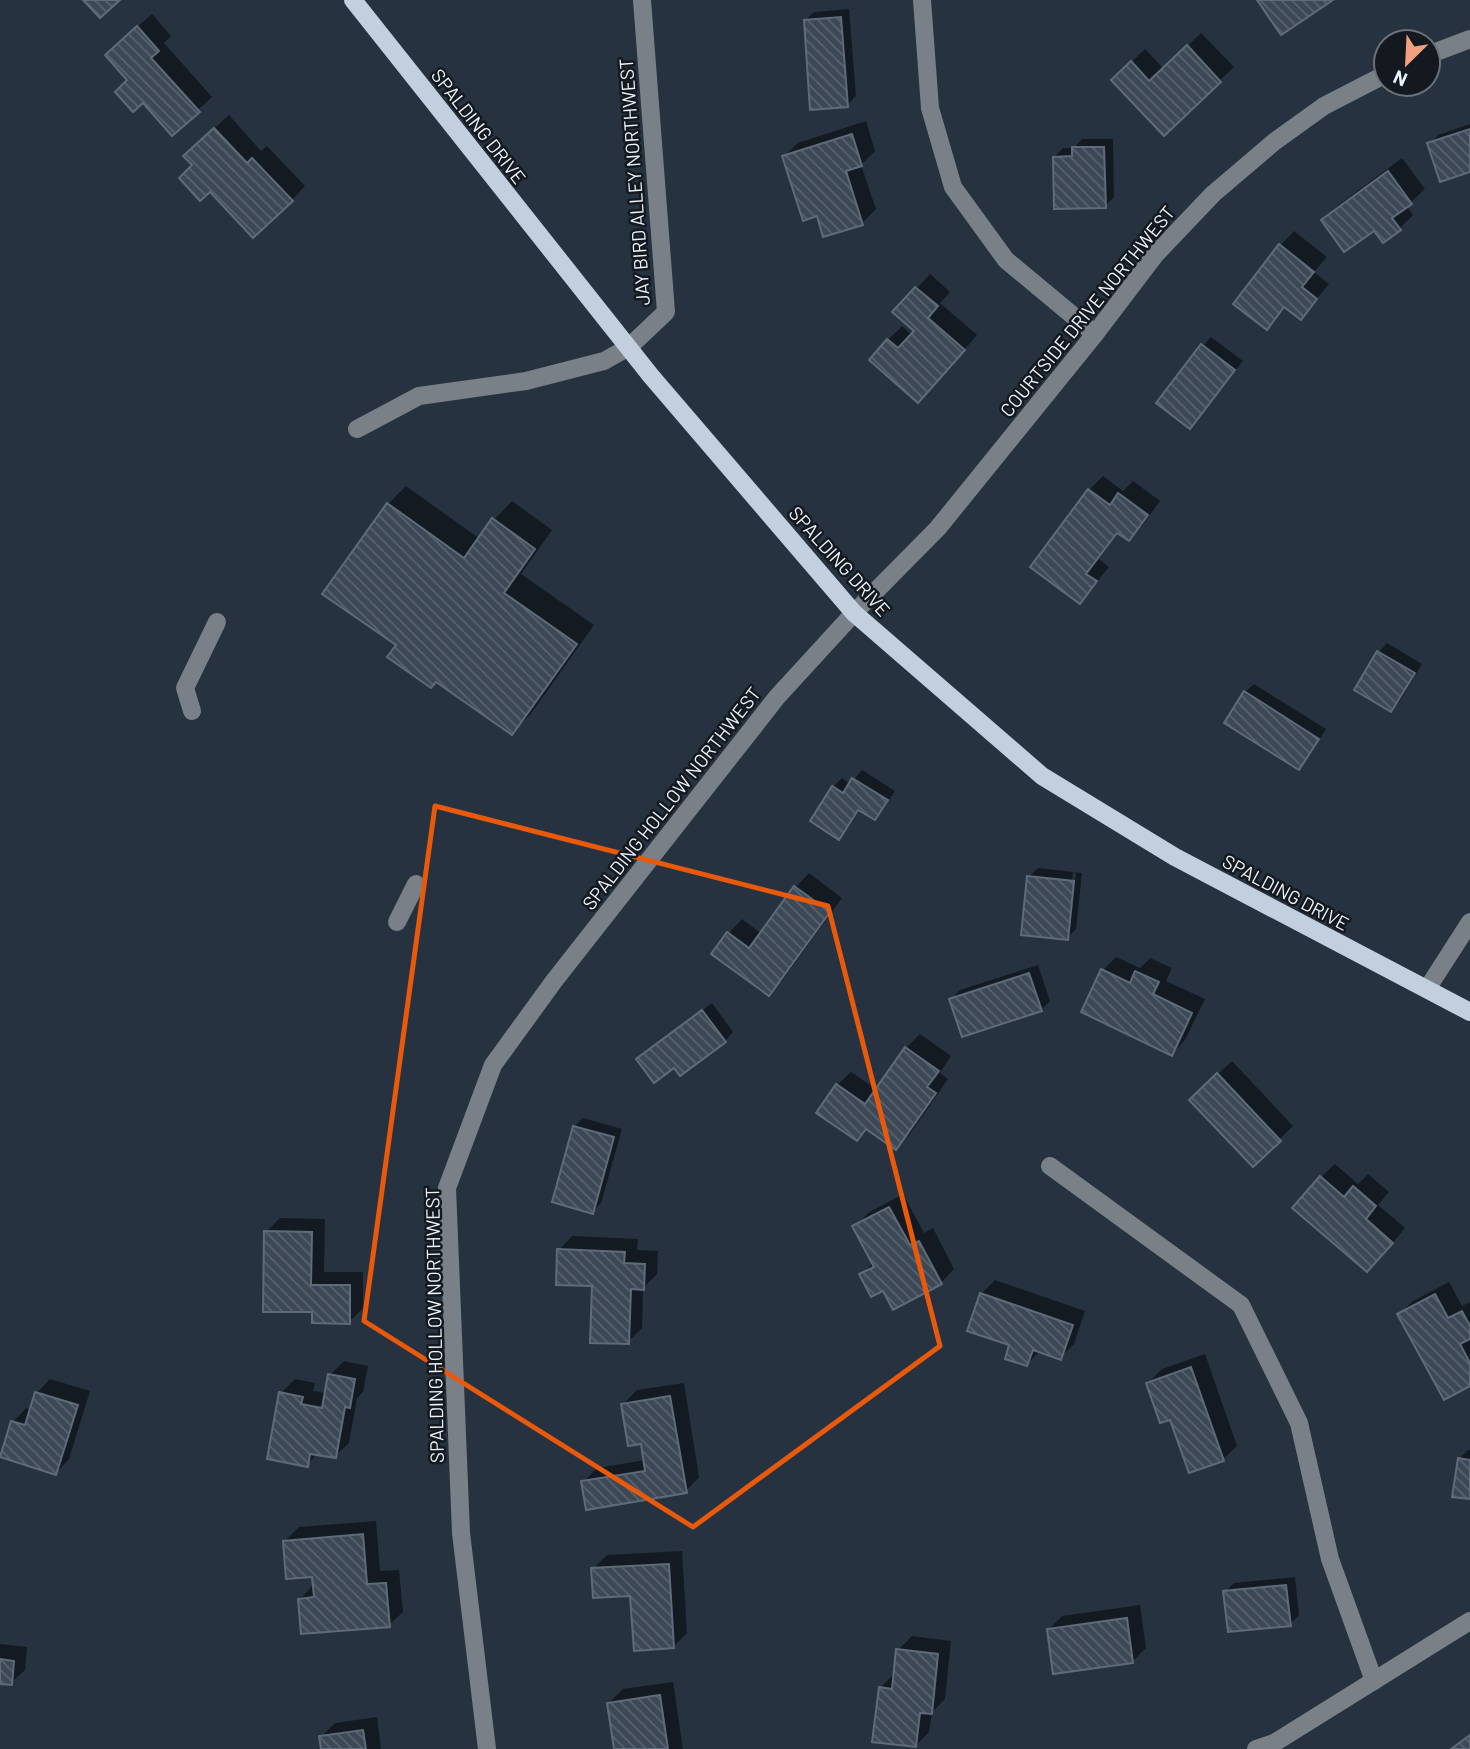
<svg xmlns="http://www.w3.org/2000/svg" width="1470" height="1749" viewBox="0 0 1470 1749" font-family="Barlow,sans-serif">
  <defs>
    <pattern id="building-back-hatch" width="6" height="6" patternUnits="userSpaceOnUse" patternTransform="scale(1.75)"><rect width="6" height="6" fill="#3c4856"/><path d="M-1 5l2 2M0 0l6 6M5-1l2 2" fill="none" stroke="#58636f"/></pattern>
  </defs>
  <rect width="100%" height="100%" fill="#26323f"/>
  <g fill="#0007" fill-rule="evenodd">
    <path d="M849 9 856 96 847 105 805 21 814 12Z"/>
    <path d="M152 14 171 36 164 43 212 97 198 110 129 80 121 41Z"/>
    <path d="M1201 33 1234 67 1164 133 1113 80 1145 49 1164 69Z"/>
    <path d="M229 115 261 151 267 146 305 186 292 200 199 142Z"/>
    <path d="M866 121 875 151 861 165 876 209 862 223 818 214 784 156 798 143Z"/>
    <path d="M1470 124V170L1429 144 1438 135Z"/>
    <path d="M1082 139H1113L1114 197 1105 206 1054 157 1063 148H1074Z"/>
    <path d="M1402 158 1425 189 1407 206 1413 215 1399 229 1374 228 1323 220 1337 206Z"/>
    <path d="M1294 231 1327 257 1314 272 1329 284 1301 318 1286 306 1267 327 1235 303 1281 245Z"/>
    <path d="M930 274 950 292 940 303 977 335 932 387 888 340 902 326 912 335 916 330 895 312Z"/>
    <path d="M1211 337 1243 361 1190 427 1203 346Z"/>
    <path d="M1103 476 1123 491 1133 481 1160 501 1142 526 1128 539 1119 532 1099 559 1109 567 1080 602 1089 490Z"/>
    <path d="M406 486 480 539 494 520 512 501 552 530 521 574 594 625 530 715 511 733 398 645 388 504Z"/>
    <path d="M1387 643 1422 664 1400 701 1391 710 1356 690 1379 652Z"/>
    <path d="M1254 684 1326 729 1307 759 1298 768 1245 692Z"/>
    <path d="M862 770 895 791 883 809 875 818 860 809 848 828 839 837 833 787 842 778 850 784Z"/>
    <path d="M1038 868 1082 873 1076 929 1067 938 1029 877ZM1073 872 1076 873 1070 930H1067Z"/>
    <path d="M809 873 842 898 782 981 768 994 713 954 729 933 742 919 762 934 796 887Z"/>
    <path d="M1116 957 1140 968 1150 958 1172 968 1166 981 1205 999 1185 1040 1172 1054 1103 970Z"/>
    <path d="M1038 965 1050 1001 1041 1010 951 999 960 990Z"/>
    <path d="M712 1003 733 1032 725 1041 674 1065 638 1059Z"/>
    <path d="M920 1034 951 1056 940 1073 948 1079 910 1134 896 1147 867 1128 857 1138 837 1085 851 1072 877 1090 906 1048Z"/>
    <path d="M1232 1061 1293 1126 1253 1165 1205 1086Z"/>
    <path d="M583 1118 622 1129 601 1203 592 1212 574 1127Z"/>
    <path d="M1335 1164 1358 1184 1368 1174 1389 1192 1378 1205 1405 1228 1381 1257 1321 1177Z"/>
    <path d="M903 1194 924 1233 933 1228 954 1269 941 1283 884 1288 861 1275 874 1262 855 1227 868 1213Z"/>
    <path d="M280 1218 325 1219 324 1272H363V1308L349 1322 314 1311 266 1232Z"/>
    <path d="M572 1236 638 1239 637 1250 658 1251 657 1274 643 1288 642 1328 628 1342 594 1284 559 1250Z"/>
    <path d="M995 1280 1085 1311 1074 1344 1060 1358 1040 1351 1027 1364 1011 1344 981 1294Z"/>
    <path d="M1449 1282 1462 1306 1470 1302V1384L1399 1314 1413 1301Z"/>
    <path d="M1205 1354 1237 1446 1223 1459 1171 1417 1148 1383 1162 1369Z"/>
    <path d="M344 1361 368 1366 363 1392 357 1398 349 1443 335 1456 318 1453 307 1465 281 1393 295 1379 315 1383 313 1391 326 1393 330 1375Z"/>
    <path d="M50 1379 90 1391 69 1459 56 1473 13 1422 26 1408 31 1410 37 1393Z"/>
    <path d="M684 1383 699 1477 686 1491 583 1482 597 1468 645 1460 643 1442 623 1404 637 1390Z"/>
    <path d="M1468 1450H1470V1498L1459 1459Z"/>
    <path d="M376 1521 380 1571 399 1570 403 1612 389 1625 300 1599 313 1585 314 1575 285 1541 299 1527Z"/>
    <path d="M682 1551 687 1633 673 1647 632 1594 593 1569 607 1555Z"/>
    <path d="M1295 1577 1299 1615 1290 1624 1225 1592 1234 1583Z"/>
    <path d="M1140 1605 1146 1648 1133 1661 1048 1630 1062 1616Z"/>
    <path d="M912 1636 951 1641 945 1699 932 1712 929 1732 916 1745 880 1688 894 1674 898 1650Z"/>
    <path d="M0 1644 27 1647 25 1670 11 1683 0 1682Z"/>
    <path d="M673 1682 683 1749H616L609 1703 623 1689Z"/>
    <path d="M377 1717 381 1749H323L321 1737 335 1723Z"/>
    <path d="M1470 1734V1749H1450Z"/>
  </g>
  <g fill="url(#building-back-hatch)" stroke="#5e6b7a" stroke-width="2">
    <path d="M83 0H120L100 18Z"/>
    <path d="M1257 0H1333L1281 35Z"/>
    <path d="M841 17 848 107 810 110 804 20Z"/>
    <path d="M137 26 159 51 151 58 200 112 172 136 143 103 133 112 115 92 127 80 105 55Z"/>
    <path d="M1187 45 1221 82 1164 136 1111 80 1131 61 1149 81Z"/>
    <path d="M214 128 247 163 252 158 293 201 253 238 210 192 200 201 179 178 192 165 183 156Z"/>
    <path d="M1470 129V172L1440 182 1427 143Z"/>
    <path d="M852 134 862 166 846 171 863 225 823 237 817 216 803 221 782 156Z"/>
    <path d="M1072 147H1104L1106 208 1054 209 1053 157 1072 156Z"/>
    <path d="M1388 171 1412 204 1392 218 1401 230 1383 243 1374 231 1344 252 1321 220Z"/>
    <path d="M1279 244 1314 272 1302 287 1317 299 1301 320 1284 307 1267 330 1233 304Z"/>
    <path d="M915 287 938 306 928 318 965 350 918 403 869 360 887 339 898 348 914 331 892 312Z"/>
    <path d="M1201 344 1235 370 1190 429 1156 403Z"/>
    <path d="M1088 489 1110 505 1118 493 1148 515 1129 541 1117 533 1086 574 1097 581 1080 604 1030 567Z"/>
    <path d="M387 503 464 558 492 518 535 549 504 593 577 644 512 735 436 682 431 688 387 657 396 645 322 594Z"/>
    <path d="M1377 651 1415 673 1391 712 1354 690Z"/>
    <path d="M1244 691 1319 739 1299 770 1224 723Z"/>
    <path d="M852 778 888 800 875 820 858 810 839 840 810 821 832 786 843 793Z"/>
    <path d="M1027 876 1074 881 1068 940 1021 935Z"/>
    <path d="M794 886 830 912 769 996 711 954 727 932 749 948Z"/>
    <path d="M1101 969 1130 983 1135 971 1159 982 1153 994 1192 1013 1172 1056 1081 1012Z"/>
    <path d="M1029 973 1042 1011 962 1037 949 999Z"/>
    <path d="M702 1010 726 1042 680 1076 674 1068 654 1083 636 1059Z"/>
    <path d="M905 1047 939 1071 927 1087 936 1093 896 1150 866 1129 857 1141 816 1113 836 1084 865 1104Z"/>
    <path d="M1217 1073 1281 1141 1253 1167 1189 1100Z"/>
    <path d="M573 1126 614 1137 593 1214 552 1202Z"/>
    <path d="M1320 1176 1344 1197 1353 1186 1376 1206 1366 1219 1393 1243 1367 1272 1292 1208Z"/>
    <path d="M889 1207 910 1245 919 1241 942 1284 893 1310 883 1291 871 1297 859 1274 874 1267 852 1226Z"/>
    <path d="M264 1231 312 1232 311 1285H350V1324L312 1323V1312H263Z"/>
    <path d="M557 1249 625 1252 624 1263 645 1264 644 1290 631 1289 629 1344 590 1343 592 1286 556 1285Z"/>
    <path d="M980 1293 1073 1325 1061 1360 1033 1350 1027 1366 1005 1359 1009 1345 967 1331Z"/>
    <path d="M1435 1294 1448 1318 1462 1311 1470 1326V1339L1460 1344 1470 1363V1386L1444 1400 1397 1314Z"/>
    <path d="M1191 1367 1224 1461 1189 1473 1170 1420 1160 1423 1146 1383Z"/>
    <path d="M328 1374 355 1379 350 1408 345 1407 336 1458 310 1454 308 1467 267 1459 279 1392 303 1397 301 1404 322 1408Z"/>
    <path d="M35 1392 78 1405 56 1475 0 1457 11 1421 25 1425Z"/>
    <path d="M670 1396 687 1493 586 1510 581 1481 645 1471 641 1444 628 1446 621 1404Z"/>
    <path d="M1458 1458 1470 1460V1499L1452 1497Z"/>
    <path d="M363 1534 367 1584 386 1583 390 1627 301 1634 298 1599 314 1597 312 1577 286 1579 283 1541Z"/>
    <path d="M669 1564 674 1648 634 1651 630 1596 593 1598 591 1568Z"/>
    <path d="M1286 1585 1291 1626 1228 1632 1223 1591Z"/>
    <path d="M1127 1618 1133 1663 1053 1674 1047 1629Z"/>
    <path d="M896 1649 938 1654 932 1714 920 1713 916 1747 872 1742 879 1687 892 1689Z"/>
    <path d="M0 1659 14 1661 12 1685 0 1684Z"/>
    <path d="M660 1695 668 1749H614L607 1703Z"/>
    <path d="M363 1730 366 1749H321L319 1736Z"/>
    <path d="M1470 1735V1749H1451Z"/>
  </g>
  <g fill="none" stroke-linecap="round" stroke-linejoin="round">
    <g stroke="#7a8087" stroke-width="18">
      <path d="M922 0 930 108 953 187 1006 260 1095 334"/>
      <path d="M1428 55 1470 39"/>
      <path d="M357 429 419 396 526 381 604 361 629 347 666 312 642 0"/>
      <path d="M192 711 185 688 217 622"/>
      <path d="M397 922 416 884"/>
      <path d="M1427 989 1470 922"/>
      <path d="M1050 1166 1241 1305 1299 1423 1330 1559 1374 1681"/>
      <path d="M487 1749 461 1533 447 1188 493 1065 554 981 777 697 854 613 938 528 1095 334 1155 255 1213 194 1274 142 1324 106 1386 74"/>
      <path d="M1256 1749 1274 1743 1470 1621"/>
    </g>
    <path stroke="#c2cfde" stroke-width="18" d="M353 0 651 376 854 613 1042 776 1175 857 1470 1012"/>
  </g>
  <path fill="none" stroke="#e8590c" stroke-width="5" stroke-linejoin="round" d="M435 806 828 906 940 1346 693 1527 364 1321Z"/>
  <g text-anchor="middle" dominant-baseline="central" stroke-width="5" stroke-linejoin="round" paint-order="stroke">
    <g font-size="19" fill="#edf4fd" stroke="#14191f">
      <text transform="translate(479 126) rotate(52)">SPALDING DRIVE</text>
      <text transform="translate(634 182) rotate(-94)">JAY BIRD ALLEY NORTHWEST</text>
      <text transform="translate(1087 311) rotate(-51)">COURTSIDE DRIVE NORTHWEST</text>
      <text transform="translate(840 561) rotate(48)">SPALDING DRIVE</text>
      <text transform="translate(671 798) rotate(-52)">SPALDING HOLLOW NORTHWEST</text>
      <text transform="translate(1286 892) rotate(28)">SPALDING DRIVE</text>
      <text transform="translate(434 1325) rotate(-91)">SPALDING HOLLOW NORTHWEST</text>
    </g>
  </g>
  <g transform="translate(1407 63) rotate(204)"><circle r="33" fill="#14191f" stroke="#6b7178" stroke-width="2"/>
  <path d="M0-5L12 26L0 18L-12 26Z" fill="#f2a081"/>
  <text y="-10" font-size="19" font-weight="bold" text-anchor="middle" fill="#edf4fd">N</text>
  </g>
</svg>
